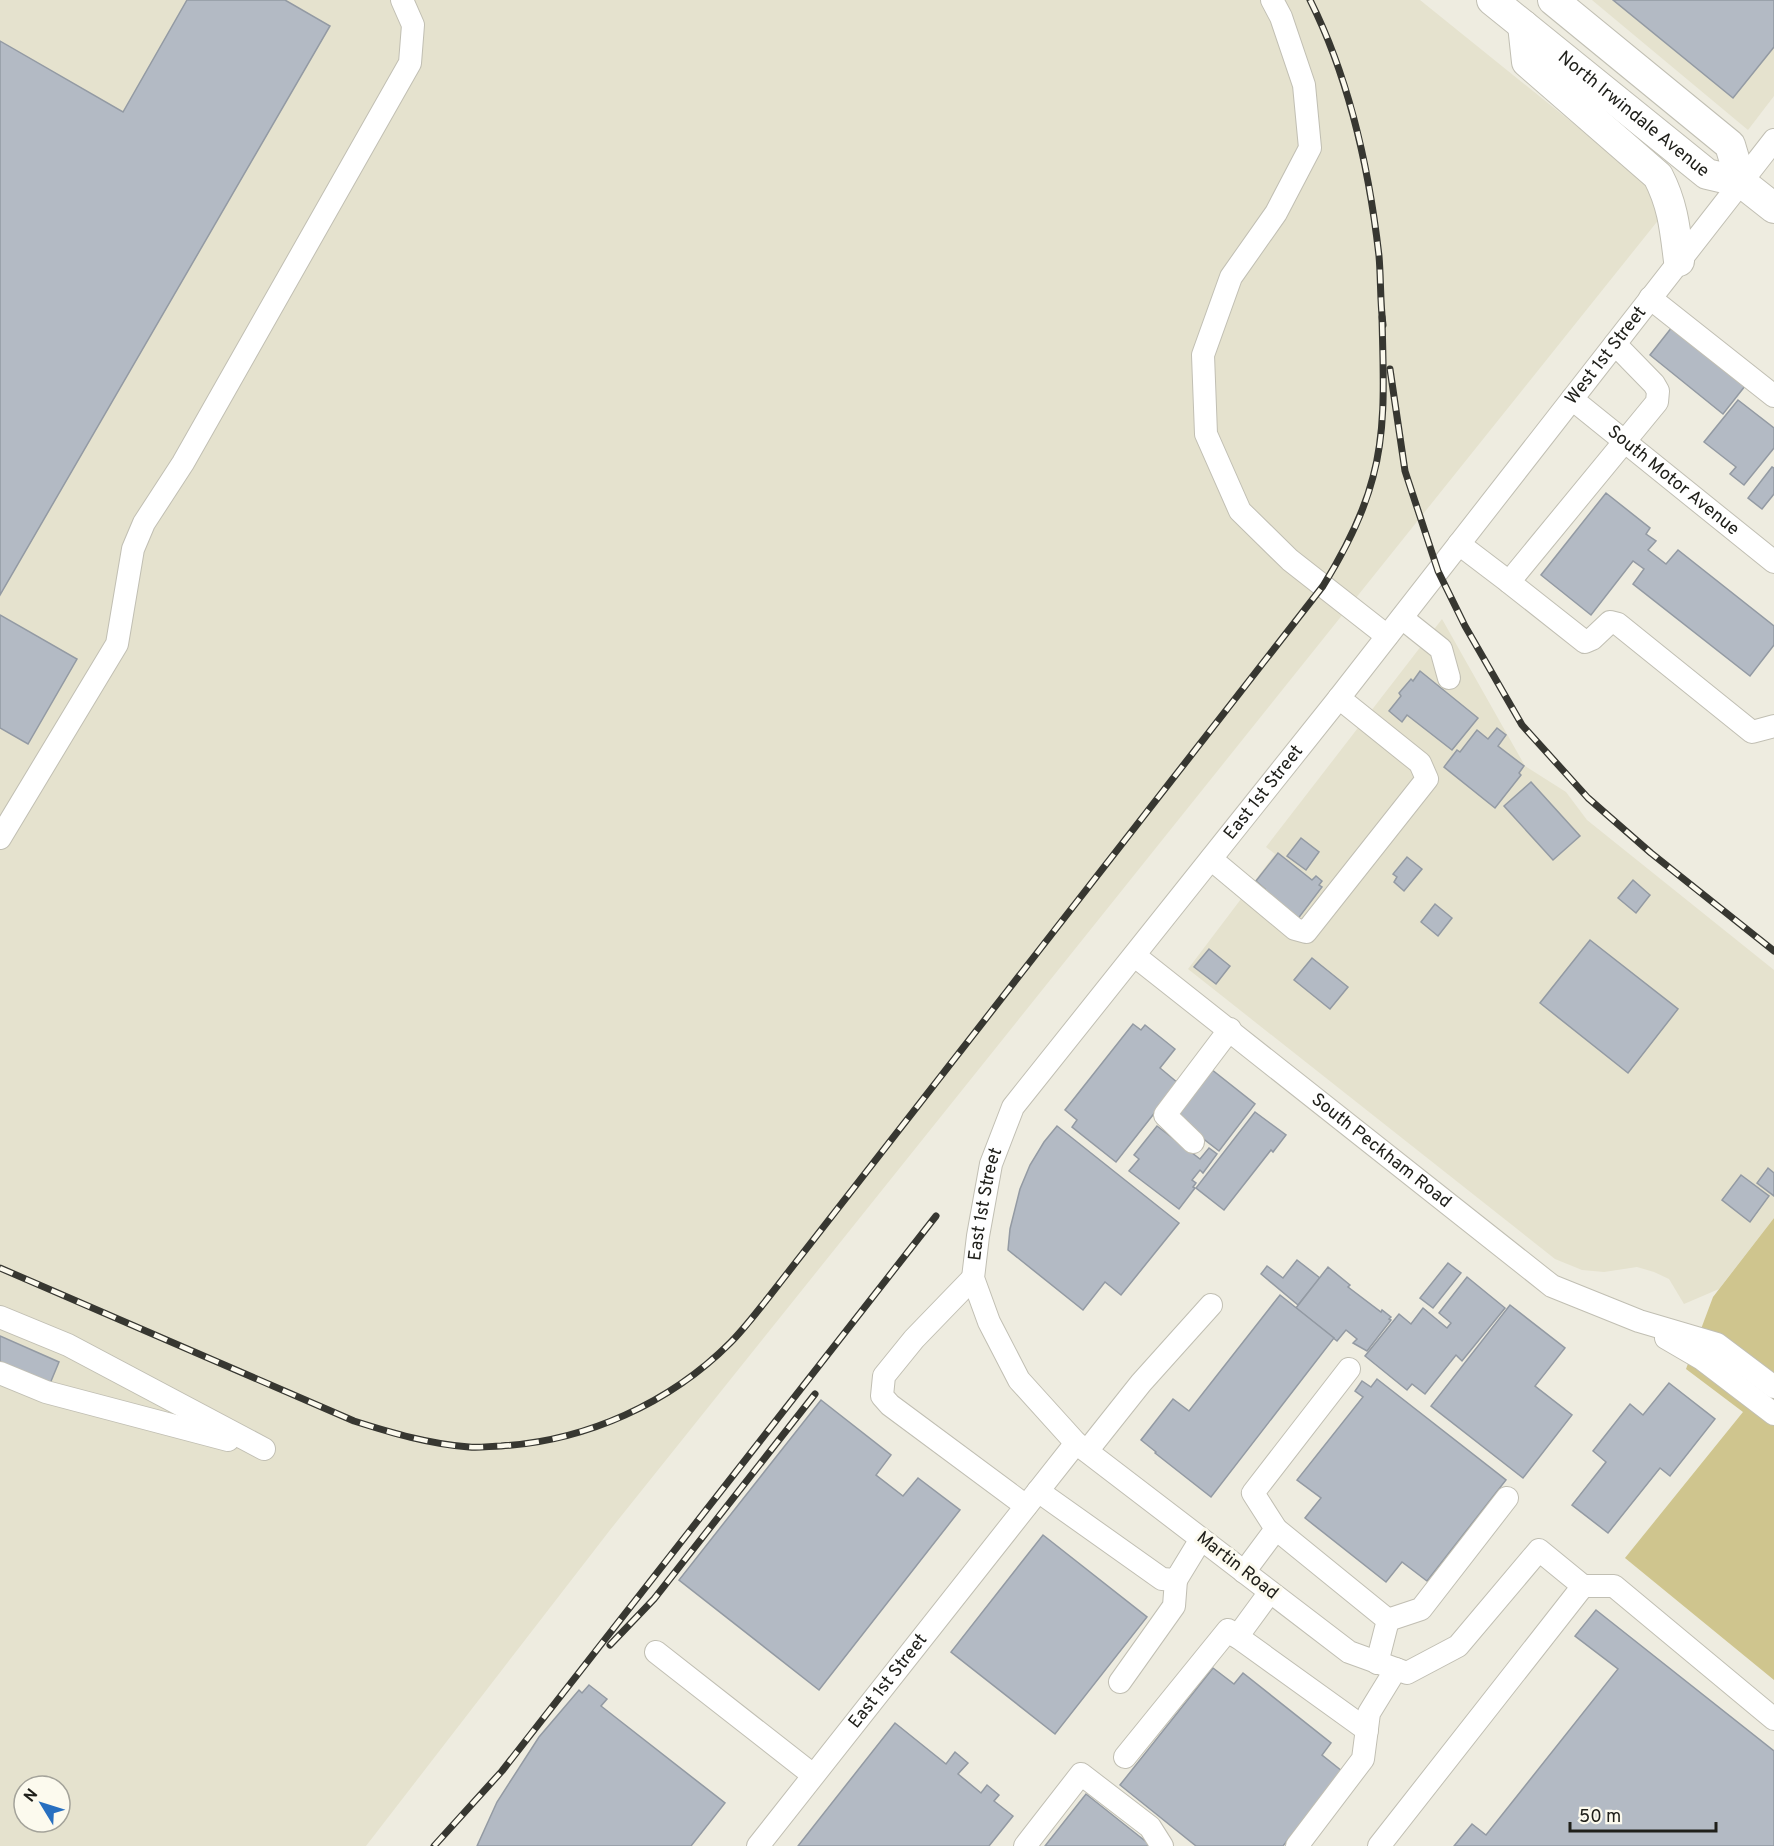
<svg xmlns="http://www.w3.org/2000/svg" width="1774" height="1846" viewBox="0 0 1774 1846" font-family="Overpass,sans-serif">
  <rect width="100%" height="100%" fill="#eeece0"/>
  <g fill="#e5e2ce" fill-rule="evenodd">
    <path d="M0 0H1420L1672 203 610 1530 366 1846H0ZM24 1786H60V1822H24Z"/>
    <path d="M1592 0H1774V96L1748 130Z"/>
    <path d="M1442 619 1525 766 1566 792 1587 820 1774 970V1218L1719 1289 1684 1304 1669 1279 1654 1272 1637 1267 1604 1272 1582 1270 1555 1259 1188 969 1275 854 1266 847Z"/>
  </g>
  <path fill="#cfc58e" d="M1774 1218V1680L1625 1558 1743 1412 1686 1369 1713 1297Z"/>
  <g fill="#b3bac4" stroke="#939aa3" stroke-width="1.5">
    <path d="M187 0H285L330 26 0 595V41L123 112Z"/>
    <path d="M1613 0H1774V47L1733 98Z"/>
    <path d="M1672 327 1745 386 1723 414 1650 355Z"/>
    <path d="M1738 400 1774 428V448L1744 485 1730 474 1736 467 1704 442Z"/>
    <path d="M1772 467 1774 468V494L1762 509 1748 498Z"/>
    <path d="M1606 493 1650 528 1646 534 1656 541 1648 550 1666 564 1678 550 1774 626V645L1750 676 1633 584 1644 569 1633 561 1591 615 1541 575Z"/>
    <path d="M0 615 77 659 28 744 0 728Z"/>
    <path d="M1420 671 1478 718 1452 750 1407 715 1402 722 1389 711 1401 696 1399 693 1411 679 1413 681Z"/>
    <path d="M1497 728 1506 735 1498 746 1524 766 1519 773 1521 775 1495 808 1444 767 1457 750 1460 752 1477 730 1488 739Z"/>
    <path d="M1531 782 1580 836 1553 860 1504 806Z"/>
    <path d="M1301 838 1319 852 1306 870 1287 856Z"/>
    <path d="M1278 853 1312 880 1316 876 1322 881 1319 885 1322 887 1297 920 1262 893 1265 889 1256 881Z"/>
    <path d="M1407 857 1422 869 1404 891 1394 882 1397 877 1393 874Z"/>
    <path d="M1633 880 1650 895 1636 913 1618 898Z"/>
    <path d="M1435 904 1452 918 1438 936 1421 922Z"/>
    <path d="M1590 940 1678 1009 1628 1073 1540 1003Z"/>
    <path d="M1209 949 1230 966 1216 984 1194 967Z"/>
    <path d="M1312 958 1348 987 1330 1009 1294 980Z"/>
    <path d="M1133 1024 1141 1030 1145 1025 1175 1049 1160 1068 1178 1083 1116 1162 1072 1127 1077 1120 1065 1110Z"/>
    <path d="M1211 1069 1255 1104 1219 1151 1174 1116Z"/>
    <path d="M1255 1112 1286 1135 1273 1152 1271 1150 1224 1210 1196 1188Z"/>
    <path d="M1057 1126 1179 1223 1121 1295 1105 1282 1083 1310 1008 1250 1010 1229 1020 1189 1030 1165 1044 1142Z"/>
    <path d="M1157 1126 1200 1159 1209 1148 1217 1154 1203 1173 1200 1170 1192 1180 1196 1183 1193 1187 1195 1188 1179 1209 1129 1171 1139 1159 1134 1155Z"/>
    <path d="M1768 1168 1774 1173V1196L1757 1183Z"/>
    <path d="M1741 1175 1769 1196 1750 1222 1722 1200Z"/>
    <path d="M1297 1260 1320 1278 1298 1305 1261 1274 1267 1266 1283 1278Z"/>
    <path d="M1448 1263 1461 1273 1433 1308 1420 1298Z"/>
    <path d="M1328 1267 1350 1285 1348 1287 1381 1312 1382 1310 1391 1317 1389 1319 1391 1320 1367 1351 1353 1343 1357 1339 1346 1330 1337 1341 1296 1308Z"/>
    <path d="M1467 1277 1505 1308 1462 1361 1456 1355 1425 1394 1412 1384 1407 1390 1365 1356 1399 1314 1411 1324 1423 1308 1447 1328 1451 1323 1439 1313Z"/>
    <path d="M1280 1295 1334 1338 1211 1497 1155 1453 1156 1452 1141 1440 1173 1399 1189 1411Z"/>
    <path d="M1510 1305 1565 1348 1535 1386 1572 1415 1523 1478 1431 1406Z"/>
    <path d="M0 1336 59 1362 49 1386 0 1365Z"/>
    <path d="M1377 1379 1506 1480 1427 1581 1402 1562 1386 1582 1305 1518 1321 1498 1297 1480 1363 1397 1355 1391 1362 1381 1371 1387Z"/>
    <path d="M1669 1383 1715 1419 1670 1476 1660 1468 1608 1533 1572 1505 1606 1462 1593 1451 1630 1404 1643 1415Z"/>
    <path d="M821 1400 891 1455 876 1475 903 1496 918 1478 960 1510 819 1690 679 1580Z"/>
    <path d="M1043 1535 1147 1617 1055 1734 951 1652Z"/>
    <path d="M1596 1610 1774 1751V1846H1454L1472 1824 1486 1835 1618 1669 1575 1636Z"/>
    <path d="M1213 1668 1234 1684 1243 1673 1331 1743 1322 1755 1342 1771 1283 1846H1196L1120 1785Z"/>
    <path d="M589 1685 607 1699 601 1706 725 1803 691 1846H477L497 1802 539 1737 579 1690 582 1693Z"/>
    <path d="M895 1723 946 1764 955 1752 968 1763 958 1774 981 1793 987 1785 999 1795 994 1801 1013 1816 989 1846H798Z"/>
    <path d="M1086 1794 1149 1844 1147 1846H1045Z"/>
  </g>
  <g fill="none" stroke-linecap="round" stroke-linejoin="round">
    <g stroke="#c1bfb3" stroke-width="24">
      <g id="minor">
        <path d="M1272 0 1281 17 1304 85 1310 148 1276 213 1231 277 1203 355 1206 434 1240 511 1290 560 1387 636"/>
        <path d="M1650 298 1774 396"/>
        <path d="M1615 344 1654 384 1658 391 1657 402 1509 582 1585 642 1592 639 1610 622 1618 624 1752 732 1774 726"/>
        <path id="s1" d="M1572 399 1774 562"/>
        <path d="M1459 544 1509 582"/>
        <path d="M1402 618 1441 649 1449 678"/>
        <path d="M0 838 117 644 133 549 144 523 183 463 410 63 413 25 402 0"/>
        <path d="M1211 859 1295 929 1306 932 1427 779 1420 763 1339 698"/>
        <path id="s2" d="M1135 956 1552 1286 1639 1321 1717 1344 1774 1387"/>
        <path d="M1193 1142 1165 1115 1230 1029"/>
        <path d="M973 1278 914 1339 884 1376 882 1396 890 1405 1026 1506"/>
        <path d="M0 1317 68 1345 264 1449"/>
        <path d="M1666 1338 1702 1359 1774 1414"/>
        <path d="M0 1373 46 1392 228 1440"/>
        <path d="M1087 1451 1141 1383 1211 1305"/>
        <path d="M1038 1491 1162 1579 1176 1580 1201 1539"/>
        <path d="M1276 1529 1388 1620 1377 1663"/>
        <path d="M1244 1572 1276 1529 1253 1493 1349 1369"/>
        <path d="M1583 1586H1614L1774 1719"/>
        <path d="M1388 1620 1421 1609 1507 1498"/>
        <path d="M1237 1637 1270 1592"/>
        <path d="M656 1652 813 1775"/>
        <path d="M1120 1682 1174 1606 1176 1580"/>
        <path d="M1125 1757 1228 1630 1367 1730"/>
        <path id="s3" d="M758 1846 1076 1443"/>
        <path d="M1025 1846 1081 1774 1150 1827 1162 1846"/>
        <path d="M1297 1846 1363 1759 1369 1713 1396 1669"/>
        <path id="s4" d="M1379 1846 1583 1586 1539 1550 1458 1646 1407 1673 1349 1652 1076 1443 1019 1380 989 1322 973 1278 978 1236 991 1164 1013 1107 1339 698 1774 140"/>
      </g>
    </g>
    <g stroke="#c1bfb3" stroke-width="32">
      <g id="major">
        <path id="s5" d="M1492 0 1707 174 1741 182 1774 208"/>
        <path d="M1553 0 1730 145 1741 182"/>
        <path d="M1523 25 1527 62 1658 176C1673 205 1675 229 1679 261"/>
      </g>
    </g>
    <use href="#minor" stroke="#fff" stroke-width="22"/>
    <use href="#major" stroke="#fff" stroke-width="30"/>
    <g stroke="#373731" stroke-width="7">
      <g id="rail">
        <path d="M1310 0C1350 80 1369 168 1379 256 1381 279 1380 302 1383 325"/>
        <path d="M1390 369 1405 471 1438 571 1465 626 1522 725 1588 798 1651 853 1774 951"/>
        <path d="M0 1268 354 1421C392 1433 429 1444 469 1447 480 1448 491 1446 501 1446 586 1441 670 1403 730 1343 744 1329 756 1313 768 1298L1323 586C1344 552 1363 516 1373 477 1387 426 1383 370 1382 317"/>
        <path d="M610 1645 654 1599 815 1394"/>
        <path d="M434 1846 502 1771 936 1216"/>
      </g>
    </g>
    <use href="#rail" stroke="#fcfaee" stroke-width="4.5" stroke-dasharray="14" stroke-linecap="butt"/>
  </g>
  <g text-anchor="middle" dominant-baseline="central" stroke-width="6" stroke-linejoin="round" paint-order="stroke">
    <g font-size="18" fill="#20201b" stroke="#fcfaee">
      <text stroke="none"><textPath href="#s5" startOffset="182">North Irwindale Avenue</textPath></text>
      <text stroke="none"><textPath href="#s4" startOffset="2307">West 1st Street</textPath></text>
      <text stroke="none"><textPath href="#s1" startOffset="130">South Motor Avenue</textPath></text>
      <text stroke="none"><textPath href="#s4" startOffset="1752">East 1st Street</textPath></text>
      <text stroke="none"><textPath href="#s2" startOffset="314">South Peckham Road</textPath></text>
      <text stroke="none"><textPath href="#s4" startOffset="1248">East 1st Street</textPath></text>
      <text transform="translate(1237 1566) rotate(38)">Martin Road</text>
      <text stroke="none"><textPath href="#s3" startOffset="210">East 1st Street</textPath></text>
    </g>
  </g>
  <g transform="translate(42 1804) rotate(308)"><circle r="28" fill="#fcfaee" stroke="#a4a39a" stroke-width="1.5"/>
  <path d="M0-4.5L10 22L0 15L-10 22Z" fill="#276fc0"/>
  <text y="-9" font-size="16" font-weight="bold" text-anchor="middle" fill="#20201b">N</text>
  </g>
  <path d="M1570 1822v9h146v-9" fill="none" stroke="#20201b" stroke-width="3"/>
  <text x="1579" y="1822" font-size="18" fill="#20201b" stroke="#fcfaee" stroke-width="4.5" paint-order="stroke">50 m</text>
</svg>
